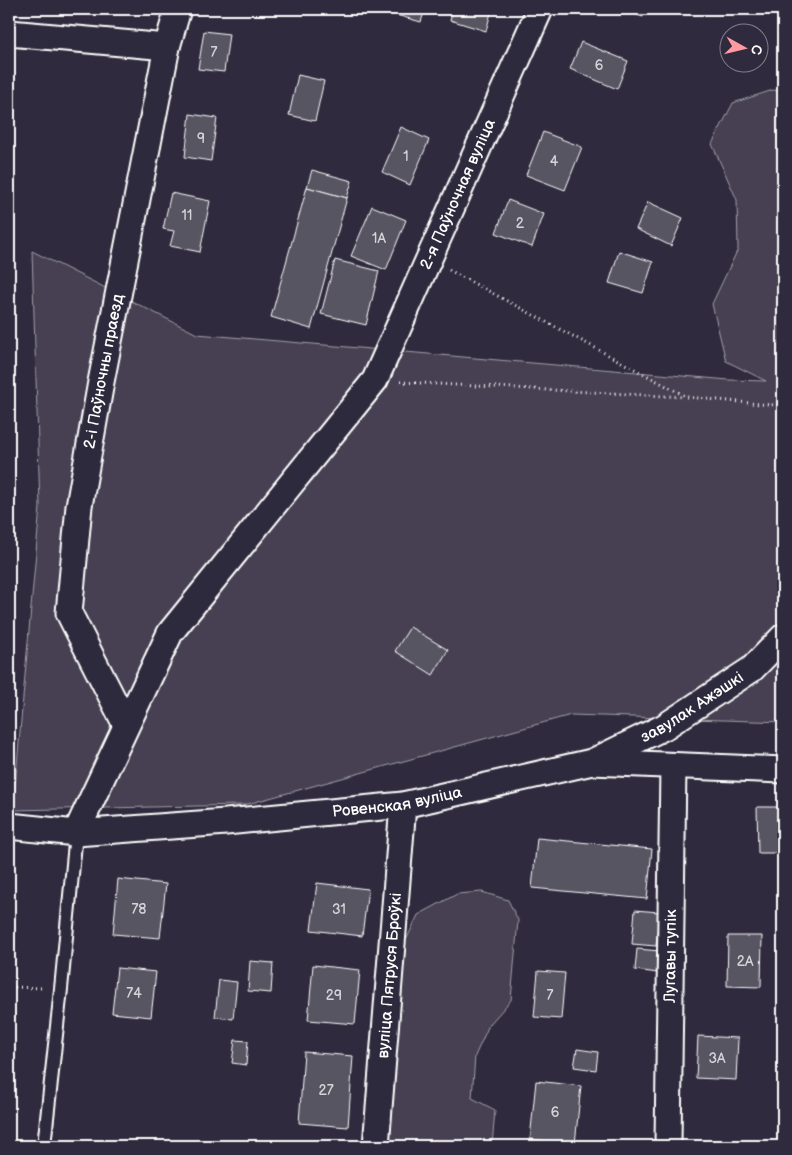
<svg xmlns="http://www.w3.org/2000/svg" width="792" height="1155" viewBox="0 0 792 1155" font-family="'Balsamiq Sans',sans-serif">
  <rect width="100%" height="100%" fill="#2f2a3d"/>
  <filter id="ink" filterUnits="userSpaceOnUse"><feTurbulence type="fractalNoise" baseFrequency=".02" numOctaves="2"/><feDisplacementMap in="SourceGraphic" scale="10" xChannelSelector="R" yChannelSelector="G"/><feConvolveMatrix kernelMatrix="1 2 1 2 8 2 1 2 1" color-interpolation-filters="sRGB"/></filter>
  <g filter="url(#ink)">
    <g fill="#464152" stroke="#a2a0a8">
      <path d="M773 90 783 92V722L571 715 244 805 13 810 40 507 32 251 197 334 729 380 766 381 726 361 712 304 738 249 737 200 712 144 733 103Z"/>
      <path d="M482 892 508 900 518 920 511 1000 489 1025 475 1056 472 1098 495 1110 492 1146H389L388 1135 401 951 418 915 457 894Z"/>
    </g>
    <g fill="#595564" stroke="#fff">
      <path d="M375 9H425L421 22Z"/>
      <path d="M453 9H492L486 31 450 20Z"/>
      <path d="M619 9H645L643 17Z"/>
      <path d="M204 31 229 34 224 72 198 69Z"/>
      <path d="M581 42 628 61 617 89 570 69Z"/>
      <path d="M298 75 324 81 315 121 289 115Z"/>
      <path d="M190 114 217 118 211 161 185 157Z"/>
      <path d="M401 127 429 140 410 185 382 172Z"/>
      <path d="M543 132 582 147 565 190 526 175Z"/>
      <path d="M312 170 352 181 347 198 307 187Z"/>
      <path d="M307 187 347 198 311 329 271 317Z"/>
      <path d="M171 193 210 201 200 252 170 246 174 231 163 229Z"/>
      <path d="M508 200 544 214 532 247 496 233Z"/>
      <path d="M648 202 683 218 671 246 636 229Z"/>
      <path d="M372 206 406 220 386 270 351 256Z"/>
      <path d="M619 251 653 262 643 293 609 283Z"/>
      <path d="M335 260 379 271 366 325 321 314Z"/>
      <path d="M410 627 448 650 433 675 395 651Z"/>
      <path d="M757 807H783V853H758Z"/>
      <path d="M537 838 652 849 647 899 532 888Z"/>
      <path d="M118 879 166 884 160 938 113 934Z"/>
      <path d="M317 883 368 889 362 936 311 930Z"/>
      <path d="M635 910 659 912 656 946 632 944Z"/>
      <path d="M728 936H762L761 987 727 986Z"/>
      <path d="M637 949 660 951 658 973 635 970Z"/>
      <path d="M250 961 273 963 271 993 248 991Z"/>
      <path d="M313 965 360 970 355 1024 308 1020Z"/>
      <path d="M117 968 156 972 151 1017 112 1013Z"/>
      <path d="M538 971 565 973 561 1019 534 1017Z"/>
      <path d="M219 980 237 982 233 1019 215 1017Z"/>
      <path d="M698 1036 738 1038 736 1080 696 1078Z"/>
      <path d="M235 1040 248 1041 246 1065 232 1063Z"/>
      <path d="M577 1049 598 1052 596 1070 574 1067Z"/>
      <path d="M304 1052 353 1056 348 1127 299 1123Z"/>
      <path d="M536 1081 581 1086 575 1144 530 1139Z"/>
    </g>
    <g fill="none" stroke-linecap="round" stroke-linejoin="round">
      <g stroke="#fff" stroke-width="16">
        <path id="service" d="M44 1146 61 989 76 833"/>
      </g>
      <g stroke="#fff" stroke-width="29">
        <g id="minor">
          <path d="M9 33 167 47"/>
          <path id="s1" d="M126 725 69 613 79 506 101 382 167 47 178 9"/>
          <path id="s2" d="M594 761 664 727 752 669 783 637"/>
          <path id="s3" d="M9 826 76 833 226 822 403 805 592 762 783 770"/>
          <path id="s4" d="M76 833 170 633 375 380 540 9"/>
          <path id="s5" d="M376 1146 403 805"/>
          <path id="s6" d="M667 1146 668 1143 673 766"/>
        </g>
      </g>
      <g stroke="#fff" stroke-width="3" stroke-dasharray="1 4" stroke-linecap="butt">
        <path d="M449 270 687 397 771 405 783 403"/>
        <path d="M400 382 684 397"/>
        <path d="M9 969H12"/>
        <path d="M10 987 43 988"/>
      </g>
      <use href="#service" stroke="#2f2a3d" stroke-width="12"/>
      <use href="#minor" stroke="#2f2a3d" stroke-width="25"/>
    </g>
  </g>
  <g text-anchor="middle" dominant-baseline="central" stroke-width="4" stroke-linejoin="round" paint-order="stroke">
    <g font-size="14" fill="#d6d4d8">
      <text x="214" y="52">7</text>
      <text x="599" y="65">6</text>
      <text x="201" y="138">9</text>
      <text x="406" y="156">1</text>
      <text x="554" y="161">4</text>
      <text x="187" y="215">11</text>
      <text x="520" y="223">2</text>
      <text x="379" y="238">1А</text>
      <text x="139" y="909">78</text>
      <text x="339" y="909">31</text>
      <text x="745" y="961">2А</text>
      <text x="134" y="993">74</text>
      <text x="334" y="995">29</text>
      <text x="550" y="995">7</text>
      <text x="717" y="1058">3А</text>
      <text x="326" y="1090">27</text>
      <text x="555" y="1112">6</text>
    </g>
    <g font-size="16" fill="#fff" stroke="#2f2a3d">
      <text stroke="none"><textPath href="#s4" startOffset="750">2-я Паўночная вуліца</textPath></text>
      <text stroke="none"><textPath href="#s1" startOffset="370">2-і Паўночны праезд</textPath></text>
      <text stroke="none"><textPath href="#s2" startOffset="112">завулак Ажэшкі</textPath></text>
      <text stroke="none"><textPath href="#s3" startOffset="390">Ровенская вуліца</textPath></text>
      <text stroke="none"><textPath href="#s6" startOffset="190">Лугавы тупік</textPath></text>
      <text stroke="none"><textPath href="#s5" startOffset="171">вуліца Пятруся Броўкі</textPath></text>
    </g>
  </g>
  <rect width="792" height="1155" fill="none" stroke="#2f2a3d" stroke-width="30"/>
  <rect x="15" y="15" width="762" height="1125" fill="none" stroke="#fff" stroke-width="2" filter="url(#ink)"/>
  <g transform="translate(744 48) rotate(98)"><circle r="24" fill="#2f2a3d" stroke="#827f8b"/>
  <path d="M0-4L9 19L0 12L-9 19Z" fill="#ff9aa2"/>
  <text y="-8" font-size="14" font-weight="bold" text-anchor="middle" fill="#ffffff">С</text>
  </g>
</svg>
